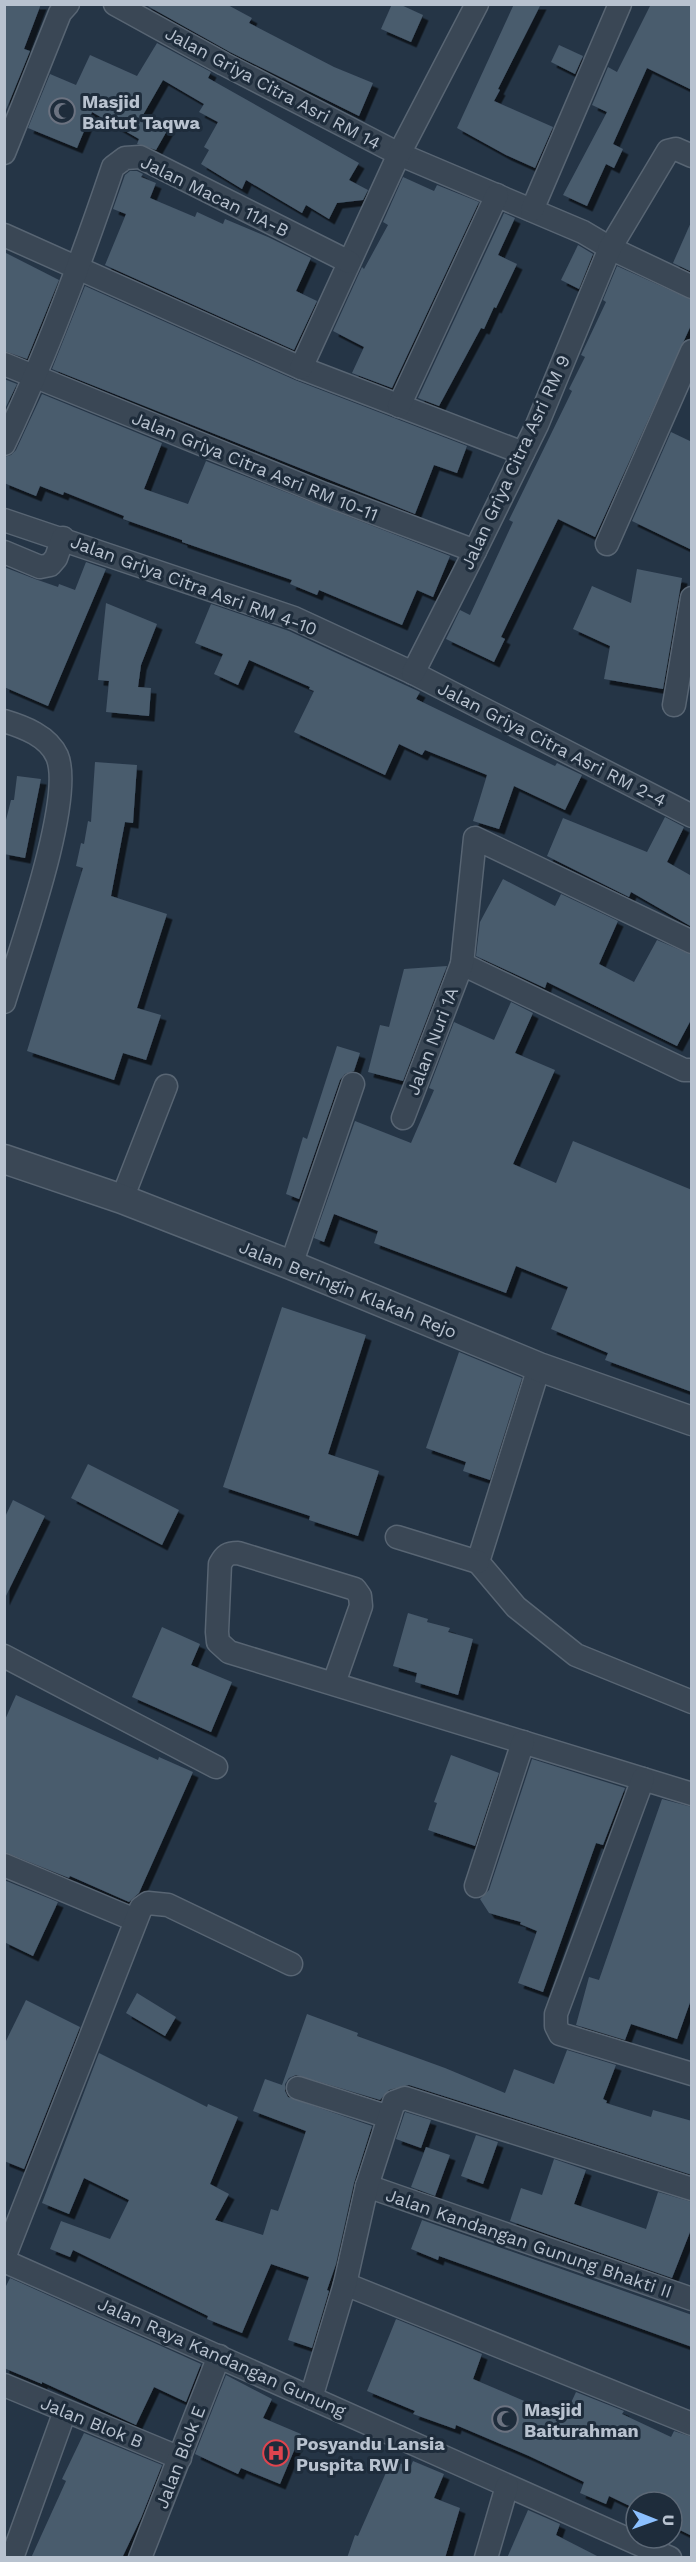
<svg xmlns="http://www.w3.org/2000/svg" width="696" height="2562" viewBox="0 0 696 2562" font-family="'Work Sans',sans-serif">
  <defs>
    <filter id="shadow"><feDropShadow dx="5.5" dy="5.5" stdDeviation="0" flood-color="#0009"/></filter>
  </defs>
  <rect width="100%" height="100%" fill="#253546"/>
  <g fill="#495b6d" filter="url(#shadow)">
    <path d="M4 4H41L24 49 30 51 4 115Z"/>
    <path d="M144 4H226L252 18 249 23 334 67 373 83 359 116 230 52Z"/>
    <path d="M392 4H399L423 15 411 42 381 29Z"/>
    <path d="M514 4H541L498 89 500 90 494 101 553 127 535 168 506 155 457 128Z"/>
    <path d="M651 4H692V90L647 68 613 144 623 149 614 168 606 164 587 206 563 195 607 112 592 105 608 67 617 72Z"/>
    <path d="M157 43 211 72 208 78 359 163 349 180 368 190 363 200 337 203 329 219 306 205 302 213 246 180 242 189 201 164 209 150 204 147 218 122 199 112 204 104 163 80 143 115 168 129 156 150 137 144 139 139 92 112 77 148 28 128 50 74 76 85 90 55 137 76Z"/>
    <path d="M559 45 583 56 575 74 551 62Z"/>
    <path d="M130 171H137L143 174 141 177 156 183 150 198 195 217 197 212 223 224 225 219 268 237 311 258 296 291 317 301 294 350 105 265 126 214 113 209 125 175Z"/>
    <path d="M403 177 434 191 437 185 479 202 392 388 352 373 364 347 333 331 362 267 364 269 388 225 383 222Z"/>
    <path d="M504 213 515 218 498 255 517 264 496 308 494 307 484 329 481 328 439 406 418 398Z"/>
    <path d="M692 220V272L673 263Z"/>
    <path d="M578 245 593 254 579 289 561 280Z"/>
    <path d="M4 252 59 280 27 359 4 351Z"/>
    <path d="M617 266 692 300V323L595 537 558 519 501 637 505 639 494 662 446 639 460 610 470 615 513 522 509 520 572 391 569 389 585 357 581 355 606 302 603 300Z"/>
    <path d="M85 286 295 380 467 446 457 473 434 465 415 514 52 369Z"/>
    <path d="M4 379 17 384 4 411Z"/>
    <path d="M42 394 162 443 144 489 188 504 206 461 450 556 433 597 417 590 402 625 319 590 317 595 290 584 292 580 182 542V540L123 519 124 516 64 492 63 495 40 486 36 496 4 483V457L11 455 16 450Z"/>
    <path d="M671 432 692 442V550L632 521Z"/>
    <path d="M86 562 106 569 48 706 4 687V567L35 579 58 587 59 584 75 590Z"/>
    <path d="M637 569 682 578 663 689 604 679 610 646 573 629 592 586 631 603Z"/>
    <path d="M106 603 157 624 141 665 138 687 151 688 149 716 106 712 109 681 98 680Z"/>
    <path d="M211 604 289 631 420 692 416 699 555 766 557 763 582 775 565 810 514 786 499 829 473 821 487 775 425 750 422 755 399 744 385 775 294 732 314 691 309 689 310 687 249 660 238 685 214 674 223 654 195 643Z"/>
    <path d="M95 762 137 765 133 823 125 822 111 896 167 914 137 1008 161 1015 146 1060 123 1053 114 1080 27 1051 83 868 76 866 81 843 84 844 88 821 91 822Z"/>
    <path d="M17 776 41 779 25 858 4 854V828L11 800H14Z"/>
    <path d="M665 817 684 827 667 862 690 875 692 871V927L631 892 629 897 547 856 563 818 647 852Z"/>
    <path d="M503 879 555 906 561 894 618 921 599 964 634 982 657 940 692 955V1018L677 1046 547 982 545 988 476 956 480 922Z"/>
    <path d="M447 966 403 1081 368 1072 380 1025 389 1027 404 969Z"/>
    <path d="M511 1002 533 1013 515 1053 555 1070 513 1164 556 1183 573 1141 692 1190V1392L605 1360 608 1353 551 1329 568 1287 516 1266 506 1293 374 1243 378 1231 334 1214 324 1242 314 1238 355 1121 411 1143 434 1090 429 1088 454 1022 494 1040Z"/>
    <path d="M337 1046 360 1053 354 1071 345 1074 340 1080 299 1199 286 1194 303 1137 307 1139Z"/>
    <path d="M282 1307 366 1335 328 1454 379 1471 358 1536 309 1520 310 1516 223 1487Z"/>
    <path d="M459 1352 522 1378 490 1480 463 1471 466 1462 426 1448Z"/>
    <path d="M88 1464 179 1510 162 1545 71 1498Z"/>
    <path d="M13 1500 45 1516 4 1600V1519Z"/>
    <path d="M408 1613 428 1619 427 1622 450 1628 448 1632 473 1639 458 1695 415 1682 417 1673 393 1666Z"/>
    <path d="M162 1627 200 1644 191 1665 232 1682 211 1732 132 1697Z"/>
    <path d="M16 1695 158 1760 159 1757 193 1772 139 1893 129 1902 70 1876 69 1878 4 1852V1722Z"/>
    <path d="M451 1755 499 1773 475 1846 428 1830 437 1803 434 1802Z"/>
    <path d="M532 1759 625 1788 603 1845 596 1843 543 1992 518 1983 537 1931 520 1924 521 1922 489 1913 480 1899 489 1890Z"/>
    <path d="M662 1799 692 1807V1997L677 2039 631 2024 625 2040 576 2025 589 1977 599 1980Z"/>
    <path d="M4 1880 58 1902 33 1956 4 1942Z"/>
    <path d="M137 1993 176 2017 165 2036 126 2013Z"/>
    <path d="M26 2000 80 2027 24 2169 4 2161V2045Z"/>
    <path d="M307 2014 358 2033 357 2036 445 2068 505 2093 514 2069 554 2084 567 2050 616 2065 603 2099 607 2101 606 2103 651 2117 653 2110 692 2121V2175L409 2085 389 2090 380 2100 296 2075 289 2078 285 2084V2091L288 2097 372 2126 354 2183 336 2264 327 2290 329 2291 312 2348 288 2340 309 2277 271 2264 242 2333 207 2319 208 2316 73 2250 70 2257 50 2249 61 2221 110 2239 129 2200 84 2178 69 2214 42 2203 99 2053 207 2107 208 2104 238 2117 210 2184 229 2194 215 2220 263 2235 271 2209 278 2211 306 2131 253 2111 265 2079 282 2085Z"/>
    <path d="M405 2112 431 2120 421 2148 396 2139Z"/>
    <path d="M476 2135 498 2142 483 2184 461 2176Z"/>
    <path d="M426 2147 450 2155 435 2196 411 2187Z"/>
    <path d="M554 2159 586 2170 574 2204 646 2229 658 2192 692 2202V2227L672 2278 510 2221 521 2188 542 2195Z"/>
    <path d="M422 2220 692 2315V2347L439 2256 438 2260 411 2249Z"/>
    <path d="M10 2278 201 2364 186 2402 154 2387 136 2425 42 2382V2384L4 2368V2290Z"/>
    <path d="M396 2319 482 2354 473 2379 564 2418 576 2392 624 2411 622 2414 671 2437 674 2431 692 2437V2536L672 2526V2502H636V2509L609 2496 606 2504 580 2493 584 2482 529 2456 456 2425 455 2429 413 2414 415 2411 367 2391Z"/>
    <path d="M226 2375 272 2399 263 2418 301 2434 280 2484 241 2468 238 2474 195 2454Z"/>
    <path d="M84 2433 162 2465 141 2518 122 2558H31L66 2481 62 2479Z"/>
    <path d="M392 2459 410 2468 413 2461 444 2474 434 2498 460 2508 445 2558H347L355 2535 358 2536Z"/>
    <path d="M528 2510 560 2524 556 2535 601 2558H507Z"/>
  </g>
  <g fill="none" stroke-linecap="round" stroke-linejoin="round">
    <g stroke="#586573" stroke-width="25">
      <g id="minor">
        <path d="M115 4 224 64 399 154 583 232 610 248 692 287"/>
        <path d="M4 153 60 13 68 4"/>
        <path d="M532 210 620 4"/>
        <path d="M4 235 301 368 523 453"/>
        <path d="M4 364 324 494 475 551"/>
        <path d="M301 368 399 154 477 4"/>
        <path d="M399 406 497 195"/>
        <path d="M4 444C47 354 81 262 113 167L125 158 140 157 349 262"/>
        <path d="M4 520 294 618 413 673 692 816"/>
        <path d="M607 544 692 351"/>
        <path d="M4 552 40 567 50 565 56 558 63 538"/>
        <path d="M413 673 475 551 537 425 610 248 668 151 676 149 692 156"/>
        <path d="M674 705 692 598"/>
        <path d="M4 721C24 727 48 736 57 756 75 798 19 953 4 1002"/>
        <path d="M462 964 684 1070H692"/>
        <path d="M403 1118 462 964 475 838 692 942"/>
        <path d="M122 1199 166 1086"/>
        <path d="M291 1265 353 1084"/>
        <path d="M539 1367 478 1562 516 1607 576 1655 692 1702"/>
        <path d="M397 1537 478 1562"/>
        <path d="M4 1656 216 1767"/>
        <path d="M334 1683 361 1606 360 1596 355 1589 238 1553C228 1553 225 1555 220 1564L217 1632 218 1642 229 1652 692 1794"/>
        <path d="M643 1779 556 2014V2026L560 2034 692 2074"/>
        <path d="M4 1865 135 1920"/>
        <path d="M476 1886 523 1742"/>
        <path d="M298 2088 389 2117"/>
        <path d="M367 2186 692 2299"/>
        <path d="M4 2258 141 1908 148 1903 168 1905 291 1964"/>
        <path d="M4 2261 670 2558"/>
        <path d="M345 2284 692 2424"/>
        <path d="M4 2385 180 2458"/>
        <path d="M311 2398 345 2284 367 2186 394 2102 405 2098 692 2189"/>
        <path d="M12 2558 65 2411"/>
        <path d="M140 2558 219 2356"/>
        <path d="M486 2558 507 2486"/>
      </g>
    </g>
    <g stroke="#586573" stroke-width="31">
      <path id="tertiary" d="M4 1159 122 1199 291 1265 539 1367 692 1421"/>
    </g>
    <use href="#minor" stroke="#3a4755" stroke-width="22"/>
    <use href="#tertiary" stroke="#3a4755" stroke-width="28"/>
  </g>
  <defs>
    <g id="mosque-ring" transform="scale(1.35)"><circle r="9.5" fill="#1e2c3b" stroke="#6b7280" stroke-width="1.5"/><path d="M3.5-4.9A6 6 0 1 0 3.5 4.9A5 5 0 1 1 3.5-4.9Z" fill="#6b7280"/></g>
    <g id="hospital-ring" transform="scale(1.35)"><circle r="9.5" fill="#1e2c3b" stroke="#e0444e" stroke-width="1.5"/><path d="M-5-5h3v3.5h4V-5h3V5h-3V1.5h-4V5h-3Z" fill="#e0444e"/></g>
  </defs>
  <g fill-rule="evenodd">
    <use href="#mosque-ring" x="62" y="111"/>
    <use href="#mosque-ring" x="505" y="2419"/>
    <use href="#hospital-ring" x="276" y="2453"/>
  </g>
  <g text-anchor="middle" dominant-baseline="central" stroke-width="6" stroke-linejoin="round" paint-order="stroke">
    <g font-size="18" fill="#b8c2cf" stroke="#1e2c3b">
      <text transform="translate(273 88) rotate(28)">Jalan Griya Citra Asri RM 14</text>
      <text transform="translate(215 196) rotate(26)">Jalan Macan 11A-B</text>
      <text transform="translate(515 462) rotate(-65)">Jalan Griya Citra Asri RM 9</text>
      <text transform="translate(255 466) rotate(22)">Jalan Griya Citra Asri RM 10-11</text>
      <text transform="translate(194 585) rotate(20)">Jalan Griya Citra Asri RM 4-10</text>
      <text transform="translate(552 744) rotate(27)">Jalan Griya Citra Asri RM 2-4</text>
      <text transform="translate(432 1041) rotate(-69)">Jalan Nuri 1A</text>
      <text transform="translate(348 1289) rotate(22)">Jalan Beringin Klakah Rejo</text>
      <text transform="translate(529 2243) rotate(19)">Jalan Kandangan Gunung Bhakti II</text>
      <text transform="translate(222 2357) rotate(24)">Jalan Raya Kandangan Gunung</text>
      <text transform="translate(92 2422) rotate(22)">Jalan Blok B</text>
      <text transform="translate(180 2457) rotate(-69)">Jalan Blok E</text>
    </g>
    <g font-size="18" font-weight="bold" fill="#b8c2cf" stroke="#1e2c3b" text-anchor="start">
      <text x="82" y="101">Masjid<tspan x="82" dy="21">Baitut Taqwa</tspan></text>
      <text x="524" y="2409">Masjid<tspan x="524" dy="21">Baiturahman</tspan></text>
      <text x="296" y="2443">Posyandu Lansia<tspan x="296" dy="21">Puspita RW I</tspan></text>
    </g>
  </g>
  <rect width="696" height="2562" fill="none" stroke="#b8c2cf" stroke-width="12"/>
  <g transform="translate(654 2520) rotate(91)"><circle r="28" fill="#1e2c3b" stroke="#5c6876" stroke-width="1.5"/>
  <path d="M0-4.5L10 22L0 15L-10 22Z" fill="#8cc0ff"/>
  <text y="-9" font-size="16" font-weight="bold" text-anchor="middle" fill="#b8c2cf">U</text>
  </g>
</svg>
